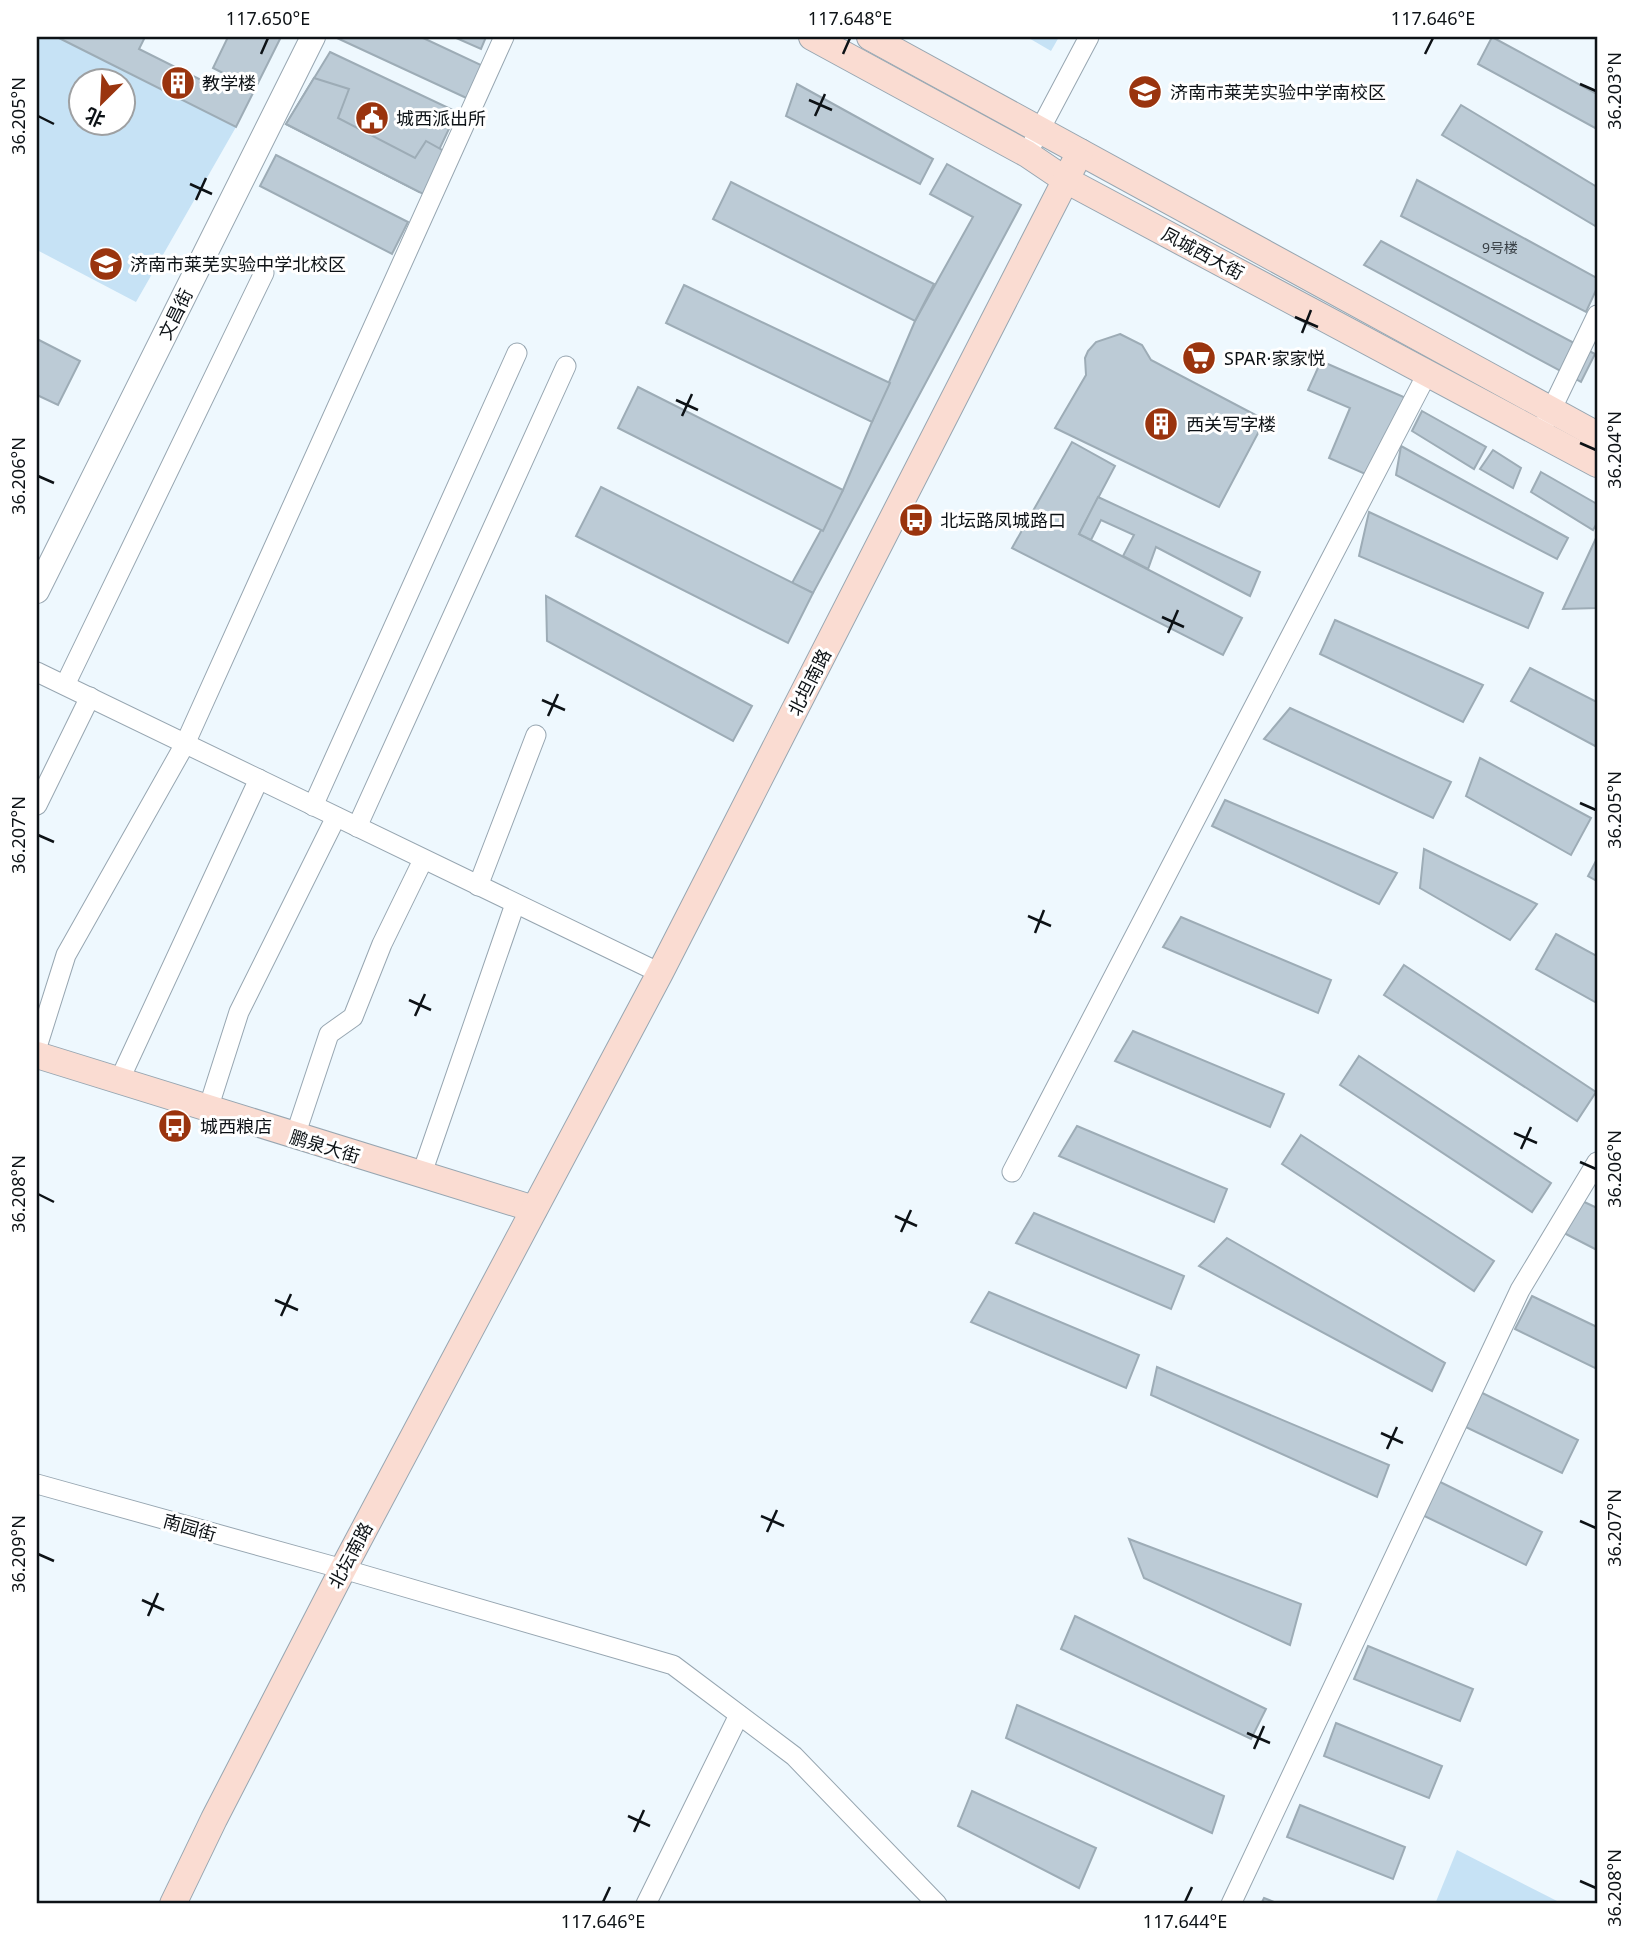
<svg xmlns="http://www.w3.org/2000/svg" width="1634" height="1941" viewBox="0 0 1634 1941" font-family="'Noto Sans','Noto Sans SC',sans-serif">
  <rect width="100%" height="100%" fill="#eef8fe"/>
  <g fill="#c6e2f5" fill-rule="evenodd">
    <path d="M37 37H57L236 127 136 302 37 250ZM80 80H122V122H80Z"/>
    <path d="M1027 37H1059L1051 51Z"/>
    <path d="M1457 1850 1563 1904H1435Z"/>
  </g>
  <g fill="#bccbd6" stroke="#9dacb6" stroke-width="2">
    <path d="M57 37H145L139 49 221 90 229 76 213 68 228 37H281L236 127Z"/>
    <path d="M421 37 481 65 475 102 337 38Z"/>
    <path d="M454 37H486L481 49Z"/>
    <path d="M1492 37 1597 94V129L1478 64Z"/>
    <path d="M330 52 457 112 419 192 286 124Z"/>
    <path d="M314 78 349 89 338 118 415 158 426 141 451 155 431 198 286 124Z"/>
    <path d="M797 84 933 159 920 184 786 116Z"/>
    <path d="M1461 105 1597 187V227L1442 135Z"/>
    <path d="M276 155 408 222 392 254 260 186Z"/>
    <path d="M947 164 1021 205 813 593 792 583 843 490 915 321 973 217 930 194Z"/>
    <path d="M1417 180 1597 278V288L1586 312 1401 216Z"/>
    <path d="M731 182 934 284 915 321 713 219Z"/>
    <path d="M1381 241 1595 354 1581 382 1364 265Z"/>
    <path d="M684 285 890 383 872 422 666 323Z"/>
    <path d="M1120 334 1142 345 1151 360 1265 420 1219 507 1055 428 1086 375 1085 358 1088 351 1096 342Z"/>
    <path d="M37 339 80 361 58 405 37 395Z"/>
    <path d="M1321 361 1406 398 1372 477 1329 458 1350 408 1308 390Z"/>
    <path d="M638 387 843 490 823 531 618 428Z"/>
    <path d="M1422 411 1486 447 1474 469 1412 431Z"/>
    <path d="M1072 442 1115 466 1079 534 1242 618 1223 655 1012 548Z"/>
    <path d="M1401 446 1568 538 1557 559 1396 475Z"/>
    <path d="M1493 450 1521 468 1513 488 1480 469Z"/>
    <path d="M1541 472 1597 504V523L1593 530 1531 492Z"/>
    <path d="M601 487 813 593 788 643 576 536Z"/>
    <path d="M1098 497 1260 572 1250 596 1156 547 1148 569 1123 556 1134 535 1101 520 1091 540 1079 534Z"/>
    <path d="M1369 512 1543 593 1528 628 1359 556Z"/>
    <path d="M1597 536V608L1563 609Z"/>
    <path d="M546 596 752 706 733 741 547 641Z"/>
    <path d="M1335 620 1483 685 1463 722 1320 654Z"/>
    <path d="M1530 668 1597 702V747L1511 701Z"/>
    <path d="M1290 708 1451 782 1433 818 1264 739Z"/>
    <path d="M1480 758 1591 818 1571 855 1466 796Z"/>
    <path d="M1225 800 1397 873 1379 904 1212 826Z"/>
    <path d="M1424 849 1537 904 1510 940 1420 888Z"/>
    <path d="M1597 859V881L1588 876Z"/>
    <path d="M1181 917 1331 980 1318 1013 1163 947Z"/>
    <path d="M1556 934 1597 956V1003L1536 969Z"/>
    <path d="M1404 965 1596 1092 1577 1121 1384 995Z"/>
    <path d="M1133 1031 1284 1094 1270 1127 1115 1061Z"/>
    <path d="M1359 1056 1551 1183 1532 1212 1340 1085Z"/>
    <path d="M1077 1126 1227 1189 1214 1222 1059 1156Z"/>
    <path d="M1301 1135 1494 1261 1474 1291 1282 1164Z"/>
    <path d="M1578 1199 1597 1208V1250L1562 1232Z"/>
    <path d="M1034 1213 1184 1276 1171 1309 1016 1243Z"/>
    <path d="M1227 1238 1445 1363 1432 1391 1199 1266Z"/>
    <path d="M989 1292 1139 1355 1126 1388 971 1322Z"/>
    <path d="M1532 1296 1597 1327V1369L1515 1329Z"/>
    <path d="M1157 1367 1389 1465 1377 1497 1151 1395Z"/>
    <path d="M1466 1385 1578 1440 1562 1473 1449 1419Z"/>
    <path d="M1430 1477 1542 1532 1526 1565 1414 1511Z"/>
    <path d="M1129 1539 1301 1604 1290 1645 1144 1578Z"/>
    <path d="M1075 1616 1266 1709 1251 1739 1061 1649Z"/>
    <path d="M1368 1646 1473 1689 1460 1721 1354 1679Z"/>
    <path d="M1017 1705 1224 1796 1212 1833 1006 1738Z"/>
    <path d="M1336 1723 1442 1766 1429 1798 1324 1756Z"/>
    <path d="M972 1791 1096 1848 1079 1888 958 1826Z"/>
    <path d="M1300 1805 1405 1847 1393 1879 1287 1837Z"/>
    <path d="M1264 1898 1279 1904H1261Z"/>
  </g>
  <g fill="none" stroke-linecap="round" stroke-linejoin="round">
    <g stroke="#97a6b1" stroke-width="21">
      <g id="minor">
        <path d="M1027 154 1089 37"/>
        <path d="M1546 421 1597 315"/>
        <path d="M37 672 660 973"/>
        <path d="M65 685 264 273"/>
        <path d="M37 805 90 697"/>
        <path d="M313 806 517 353"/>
        <path d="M357 827 566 366"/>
        <path d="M478 886 536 735"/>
        <path d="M37 1047 66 955 185 744 504 37"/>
        <path d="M119 1081 259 779"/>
        <path d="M208 1109 239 1012 336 817"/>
        <path d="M295 1136 329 1034 353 1017 382 944 423 860"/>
        <path d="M1012 1172 1428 372"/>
        <path d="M421 1176 515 904"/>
        <path d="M37 1484 343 1569 673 1665 794 1756 937 1904"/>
        <path d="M646 1904 739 1715"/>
        <path d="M1231 1904 1520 1290 1597 1162"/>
      </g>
    </g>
    <g stroke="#97a6b1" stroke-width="26">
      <path id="tertiary" d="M37 591 313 37"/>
    </g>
    <g stroke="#97a6b1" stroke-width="28">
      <g id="secondary">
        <path d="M812 37 1027 154 1064 179 1597 464"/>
        <path d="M870 37 1597 435"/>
        <path d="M37 1055 534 1209"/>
        <path d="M173 1904 214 1819 343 1569 660 973 1080 152"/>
      </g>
    </g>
    <use href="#minor" stroke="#fff" stroke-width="19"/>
    <use href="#tertiary" stroke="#fff" stroke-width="24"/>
    <use href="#secondary" stroke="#fadcd2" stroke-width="26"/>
  </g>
  <path fill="none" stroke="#0d1216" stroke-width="2.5" d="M261 54 268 38M843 54 850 38M1425 54 1433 38M1580 84 1596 91M809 100 832 110M38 116 54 124M815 116 825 94M190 184 212 194M196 200 206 178M1295 317 1318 327M1302 333 1311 310M676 400 698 410M682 416 692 394M1580 443 1596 450M38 476 54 483M1162 617 1184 627M1168 633 1178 610M542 700 565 710M548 716 558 694M1580 803 1596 810M38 835 54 842M1028 916 1051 926M1035 933 1044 910M409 1000 431 1010M415 1016 425 994M1514 1133 1537 1143M1521 1149 1531 1127M1580 1162 1596 1169M38 1194 54 1202M895 1216 917 1226M901 1232 911 1210M275 1300 298 1310M281 1316 291 1294M1381 1433 1403 1443M1387 1449 1397 1427M761 1516 784 1526M1580 1521 1596 1528M767 1532 777 1510M38 1554 54 1561M142 1600 164 1610M148 1616 158 1593M1247 1733 1270 1743M1254 1749 1264 1726M628 1816 650 1826M634 1832 644 1810M1580 1881 1596 1888M603 1902 610 1887M1185 1902 1192 1887"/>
  <defs>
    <g id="building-disc" transform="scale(1.75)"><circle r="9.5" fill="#9a340e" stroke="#fff"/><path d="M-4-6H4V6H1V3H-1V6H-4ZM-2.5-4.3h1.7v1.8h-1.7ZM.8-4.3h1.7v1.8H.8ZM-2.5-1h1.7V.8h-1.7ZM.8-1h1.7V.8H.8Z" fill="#fff"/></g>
    <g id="school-disc" transform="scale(1.75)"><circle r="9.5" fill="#9a340e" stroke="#fff"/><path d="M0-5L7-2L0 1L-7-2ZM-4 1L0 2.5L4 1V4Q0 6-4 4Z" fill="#fff"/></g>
    <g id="civic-disc" transform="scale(1.75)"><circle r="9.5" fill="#9a340e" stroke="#fff"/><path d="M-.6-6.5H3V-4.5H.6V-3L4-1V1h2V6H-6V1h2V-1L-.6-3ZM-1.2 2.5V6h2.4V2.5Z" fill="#fff"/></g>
    <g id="supermarket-disc" transform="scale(1.75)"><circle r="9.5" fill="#9a340e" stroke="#fff"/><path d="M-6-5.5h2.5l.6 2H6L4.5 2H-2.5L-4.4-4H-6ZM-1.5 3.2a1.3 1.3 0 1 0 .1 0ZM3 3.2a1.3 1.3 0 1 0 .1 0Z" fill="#fff"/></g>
    <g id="bus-disc" transform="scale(1.75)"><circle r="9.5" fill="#9a340e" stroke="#fff"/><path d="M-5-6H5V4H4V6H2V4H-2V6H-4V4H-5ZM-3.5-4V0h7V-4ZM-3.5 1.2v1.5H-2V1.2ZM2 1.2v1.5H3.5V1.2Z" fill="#fff"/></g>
  </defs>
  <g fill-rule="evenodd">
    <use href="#building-disc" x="178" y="83"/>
    <use href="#school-disc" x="1145" y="92"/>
    <use href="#civic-disc" x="372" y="118"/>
    <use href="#school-disc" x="106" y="264"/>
    <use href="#supermarket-disc" x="1199" y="358"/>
    <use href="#building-disc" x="1161" y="424"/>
    <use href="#bus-disc" x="916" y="520"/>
    <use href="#bus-disc" x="175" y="1126"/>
  </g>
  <g text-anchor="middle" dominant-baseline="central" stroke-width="6" stroke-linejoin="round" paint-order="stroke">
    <g font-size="14" fill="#394046">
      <text x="1500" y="247">9号楼</text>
    </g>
    <g font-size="18" fill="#0d1216" stroke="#fff" text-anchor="start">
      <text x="202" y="83">教学楼</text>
      <text x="1170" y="92">济南市莱芜实验中学南校区</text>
      <text x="396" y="118">城西派出所</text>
      <text x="130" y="264">济南市莱芜实验中学北校区</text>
      <text x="1224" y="358">SPAR·家家悦</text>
      <text x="1186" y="424">西关写字楼</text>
      <text x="940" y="520">北坛路凤城路口</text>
      <text x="200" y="1126">城西粮店</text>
    </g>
    <g font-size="18" fill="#0d1216" stroke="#fff">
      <text transform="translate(1203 253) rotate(28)">凤城西大街</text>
      <text transform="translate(175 314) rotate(-64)">文昌街</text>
      <text transform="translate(809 682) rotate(-63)">北坦南路</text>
      <text transform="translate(325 1146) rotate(17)">鹏泉大街</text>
      <text transform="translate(190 1527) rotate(16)">南园街</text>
      <text transform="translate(350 1555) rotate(-62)">北坛南路</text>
    </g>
  </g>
  <rect width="1634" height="1941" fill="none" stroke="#ffffff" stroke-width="77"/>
  <g transform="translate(102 102) rotate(204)"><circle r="33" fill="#ffffff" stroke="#9ea0a2" stroke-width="2"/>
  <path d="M0-5L12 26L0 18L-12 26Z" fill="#9a340e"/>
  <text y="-10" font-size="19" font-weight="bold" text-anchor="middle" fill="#0d1216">北</text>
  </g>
  <rect x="38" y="38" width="1558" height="1864" fill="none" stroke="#0d1216" stroke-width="2.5"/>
  <g font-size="18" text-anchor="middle" fill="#0d1216">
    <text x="268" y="25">117.650°E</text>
    <text x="850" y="25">117.648°E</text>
    <text x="1433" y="25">117.646°E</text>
    <text transform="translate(1615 91) rotate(-90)" y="6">36.203°N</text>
    <text transform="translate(19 116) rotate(-90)" y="6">36.205°N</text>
    <text transform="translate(1615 450) rotate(-90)" y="6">36.204°N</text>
    <text transform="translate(19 476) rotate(-90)" y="6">36.206°N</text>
    <text transform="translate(1615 810) rotate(-90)" y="6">36.205°N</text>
    <text transform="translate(19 835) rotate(-90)" y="6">36.207°N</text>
    <text transform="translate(1615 1169) rotate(-90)" y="6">36.206°N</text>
    <text transform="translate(19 1194) rotate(-90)" y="6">36.208°N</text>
    <text transform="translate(1615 1528) rotate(-90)" y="6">36.207°N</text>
    <text transform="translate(19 1554) rotate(-90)" y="6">36.209°N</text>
    <text transform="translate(1615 1888) rotate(-90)" y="6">36.208°N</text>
    <text x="603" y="1928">117.646°E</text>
    <text x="1185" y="1928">117.644°E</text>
  </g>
</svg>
